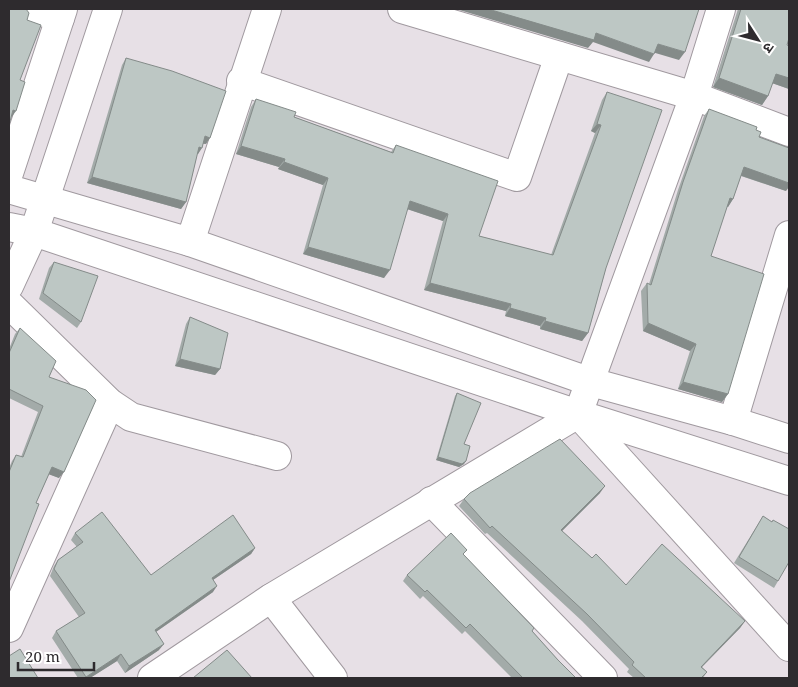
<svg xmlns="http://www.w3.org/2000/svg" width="798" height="687" viewBox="0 0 798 687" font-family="'Noto Serif','Noto Sans Devanagari',serif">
  <rect width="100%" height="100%" fill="#e7e0e6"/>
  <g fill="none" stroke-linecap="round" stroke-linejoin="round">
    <g stroke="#a0999f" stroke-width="30">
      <g id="minor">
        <path d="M34 9 60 18"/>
        <path d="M402 9 694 96 789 132"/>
        <path d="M241 81 517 177 559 56"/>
        <path d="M9 189 190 242 591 382 733 421 789 439"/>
        <path d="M9 227 34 232 578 414 789 481"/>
        <path d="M190 242 267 9"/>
        <path d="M9 304 110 403 131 417 277 456"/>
        <path d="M579 415 789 647"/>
        <path d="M733 421 789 235"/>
        <path d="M431 501 603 678"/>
        <path d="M271 598 333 678"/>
        <path d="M9 628 110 403"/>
        <path d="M152 678 271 598 578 414 694 96 721 9"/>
      </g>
    </g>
    <g stroke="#a0999f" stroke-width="30">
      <g id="tertiary">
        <path d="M9 173 63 9"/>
        <path d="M9 286 34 232 108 9"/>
      </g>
    </g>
    <use href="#minor" stroke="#fff" stroke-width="28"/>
    <use href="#tertiary" stroke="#fff" stroke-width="28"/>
  </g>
  <g fill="#a3aba9">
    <path d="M738 9H789L787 45 789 46V89L772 83 768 96 762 105 713 87Z"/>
    <path d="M126 58 206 144H203L198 154H197L186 202 181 209 87 183 122 65Z"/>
    <path d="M607 92 606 268 588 333 582 341 540 329V326L505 316 506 311 424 290 443 221 407 209 384 278 303 254 323 185 278 169 279 167 236 154 251 107 256 99 294 117 391 152 396 145 479 236 551 255 595 133 591 131 602 100Z"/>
    <path d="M709 109 756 130 786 191 741 176 733 199 728 207 727 206 711 256 728 394 722 402 678 389 690 351 643 331 641 291 647 283 649 284 678 190 704 116Z"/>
    <path d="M54 262 81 322 77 328 39 299 49 268Z"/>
    <path d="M190 317 220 369 215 375 175 366 186 324Z"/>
    <path d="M20 328 49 377 59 478 49 474 36 503 9 582V468L12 461 16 455 21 457 38 412 9 398V349L15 334Z"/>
    <path d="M457 393 464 444V464L459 467 436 460 455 396Z"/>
    <path d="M600 493 562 531 592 558 626 585 745 621 740 628 702 667 707 672 703 678H634L627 672 629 669 582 621 487 533 485 534 459 506 464 499Z"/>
    <path d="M763 516 772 522 778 581 774 588 734 563Z"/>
    <path d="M75 533 151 575 255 548 251 554 213 580V592L156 632 159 650 125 673 117 661 90 678H78L52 638 56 631 79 617 50 576 54 566 58 560 77 547 71 540Z"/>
    <path d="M464 555 558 660 576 678H512L465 631 462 634 423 596 420 599 403 581 407 575Z"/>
  </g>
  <g fill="#848b89">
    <path d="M456 9H488L596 33 654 54 649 62 593 42 588 48Z"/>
    <path d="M658 44 685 52 679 60 652 52Z"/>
    <path d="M776 74 789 78V89L769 82Z"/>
    <path d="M719 78 768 96 762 105 713 87Z"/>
    <path d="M13 110 16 111 11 118Z"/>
    <path d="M597 124 601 125 595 133 591 131Z"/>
    <path d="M205 136 210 138 206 144 201 143Z"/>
    <path d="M241 146 285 159 279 167 236 154Z"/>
    <path d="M199 147 202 148 198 154H194Z"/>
    <path d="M284 162 328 178 323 185 278 169Z"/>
    <path d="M744 167 789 183V187L786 191 739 175Z"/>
    <path d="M92 177 186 202 181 209 87 183Z"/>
    <path d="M730 198 733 199 728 207 724 206Z"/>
    <path d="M410 201 448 214 443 221 404 208Z"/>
    <path d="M308 247 390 270 384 278 303 254Z"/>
    <path d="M430 283 511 304 506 311 424 290Z"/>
    <path d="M510 308 546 318 540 326 505 316Z"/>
    <path d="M545 321 588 333 582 341 540 329Z"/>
    <path d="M648 323 696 344 690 351 643 331Z"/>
    <path d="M180 359 220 369 215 375 175 366Z"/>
    <path d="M683 382 728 394 722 402 678 389Z"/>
    <path d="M438 457 466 461 464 464 459 467 436 460Z"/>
    <path d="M52 467 64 472 59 478 48 474Z"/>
    <path d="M605 486 600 493 556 537 561 530Z"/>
    <path d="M255 548 251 554 207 584 212 578Z"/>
    <path d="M217 586 213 592 150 636 155 630Z"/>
    <path d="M745 621 740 628 696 673 701 667Z"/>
    <path d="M164 644 159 650 125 673 129 666Z"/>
    <path d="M121 654 117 661 90 678H85Z"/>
  </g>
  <g fill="#bdc7c4" stroke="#848b89">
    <path d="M9 9H26L29 13 27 20 41 25 20 80 25 82 16 111 13 110 9 125Z"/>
    <path d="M488 9H699L685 52 658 44 654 54 596 33 594 40Z"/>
    <path d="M741 9H789V38L787 45 789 46V78L776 74 768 96 719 78Z"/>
    <path d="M126 58 172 71 226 91 210 138 205 136 202 148 199 147 186 202 92 177Z"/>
    <path d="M607 92 662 110 606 268 588 333 545 321 546 318 510 308 511 304 430 283 448 214 410 201 390 270 308 247 328 178 284 162 285 159 241 146 256 99 296 112 294 117 393 153 396 145 498 181 479 236 553 255 601 125 597 124Z"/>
    <path d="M709 109 757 127 756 130 761 132 759 137 789 148V183L744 167 733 199 730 198 711 256 764 274 728 394 683 382 696 344 648 323 647 283 651 285 683 182Z"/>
    <path d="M54 262 98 276 81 322 43 293Z"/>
    <path d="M190 317 228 333 220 369 180 359Z"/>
    <path d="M20 328 56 361 49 377 86 390 96 400 64 472 52 467 36 503 39 504 9 582V472L16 455 23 457 43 406 9 389V353Z"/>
    <path d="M457 393 481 403 464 444 470 446 466 461 462 464 438 457Z"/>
    <path d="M560 439 605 486 561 530 592 558 596 554 626 585 662 544 745 621 701 667 707 672 701 678H646L632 665 634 662 587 614 492 526 490 528 464 499 470 493Z"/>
    <path d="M102 512 151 575 233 515 255 548 212 578 217 586 155 630 164 644 129 666 121 654 86 677 56 631 85 613 54 569 58 560 83 542 75 533Z"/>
    <path d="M763 516 772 522 773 520 789 529V562L778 581 739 557Z"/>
    <path d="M451 533 467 550 463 554 534 628 532 631 558 660 576 678H523L470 624 466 628 427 590 425 592 407 575Z"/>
    <path d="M20 649 38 678H9V656Z"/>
    <path d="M227 650 252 678H193Z"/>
  </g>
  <rect width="798" height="687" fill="none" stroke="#2e2b2e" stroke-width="20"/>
  <g transform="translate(758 40) rotate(126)" stroke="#ffffff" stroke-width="4" paint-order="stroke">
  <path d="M0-4L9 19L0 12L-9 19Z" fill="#2e2b2e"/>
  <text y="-8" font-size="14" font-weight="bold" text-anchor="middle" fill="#2e2b2e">उ</text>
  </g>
  <path d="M18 662v8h76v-8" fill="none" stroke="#2e2b2e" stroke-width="2.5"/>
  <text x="25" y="662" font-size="15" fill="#2e2b2e" stroke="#ffffff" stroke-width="4" paint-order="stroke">20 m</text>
</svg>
